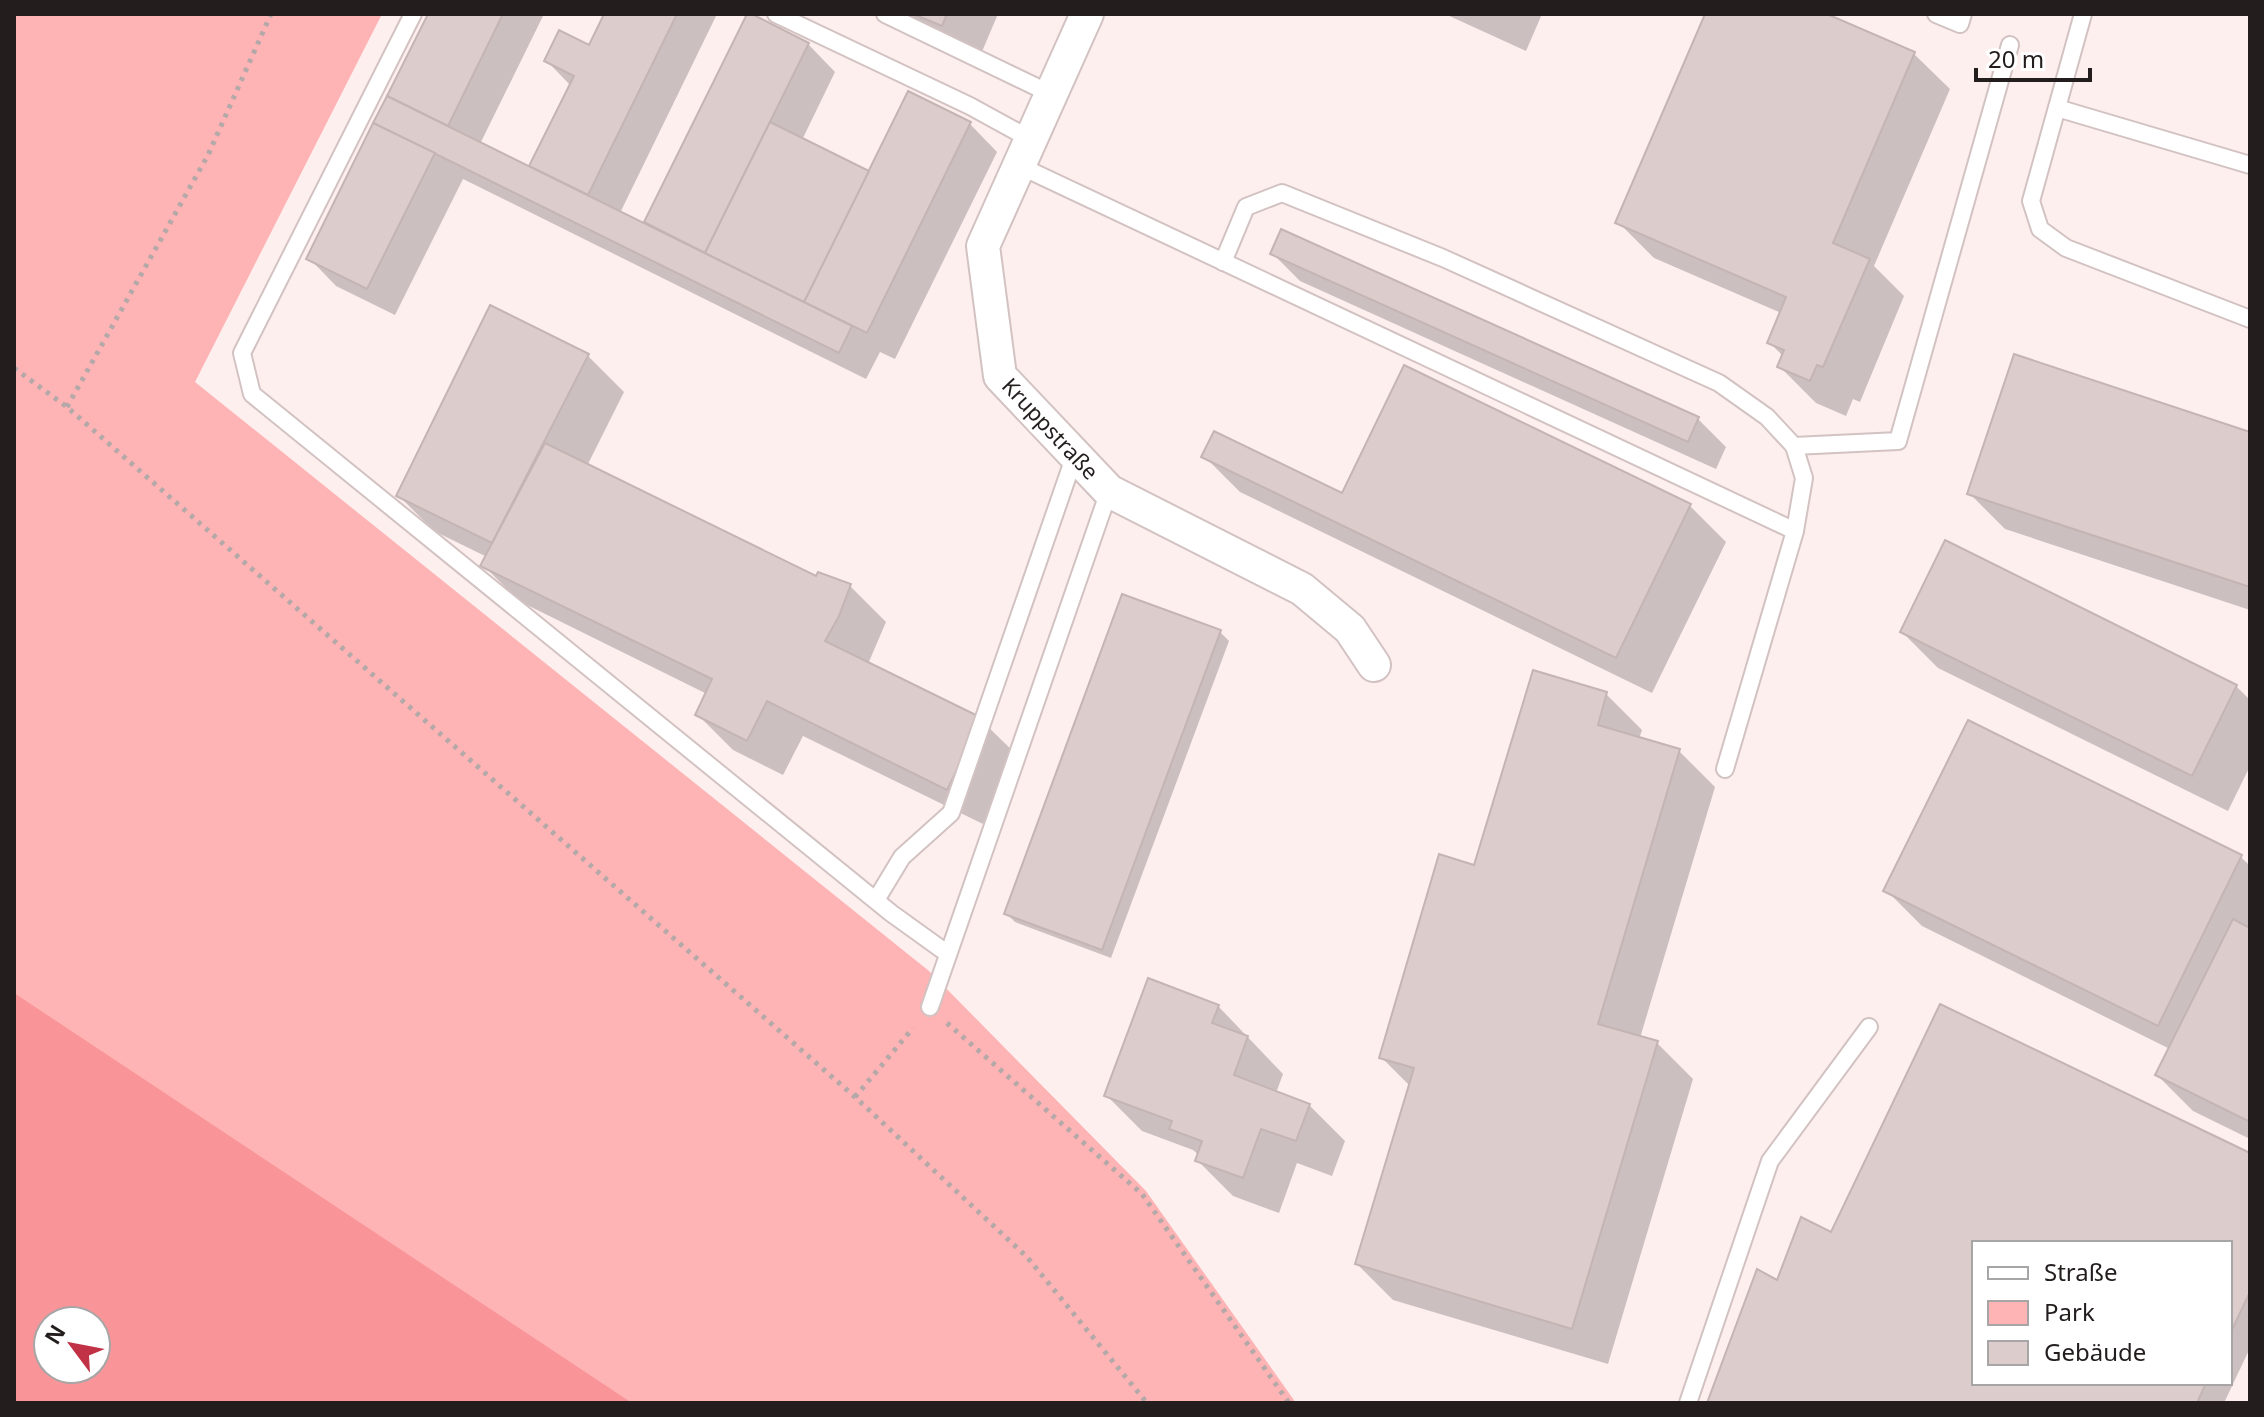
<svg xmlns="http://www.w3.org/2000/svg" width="2264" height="1417" viewBox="0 0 2264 1417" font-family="'Noto Sans',sans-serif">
  <rect width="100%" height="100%" fill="#feefef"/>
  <path fill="#feb3b4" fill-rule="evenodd" d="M14 14H382L195 382 929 971 1146 1191 1296 1403H14ZM48 1321H96V1369H48Z"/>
  <path fill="#f99599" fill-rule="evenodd" d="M14 993 632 1403H14ZM48 1321H96V1369H48Z"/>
  <g fill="#0003" fill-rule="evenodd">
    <path d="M430 14H544L480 144 530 169 571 86 546 60 590 47 607 14H717L620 213 645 225 749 15 808 44 835 72 802 140 870 174 970 124 997 152 895 359 880 352 866 379 463 179 395 315 336 286 309 258Z"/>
    <path d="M893 14H998L978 61Z"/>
    <path d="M1445 14H1542L1526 51Z"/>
    <path d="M1707 14H1822L1914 54 1950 89 1874 266 1904 296 1860 402 1853 399 1846 416 1816 403 1780 367 1784 357 1769 342 1781 313 1654 258 1618 222Z"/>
    <path d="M1272 253 1698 419 1726 447 1716 469 1300 281Z"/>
    <path d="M588 356 624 392 587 466 817 579 850 586 886 622 868 664 981 720 1017 755 983 824 803 736 783 775 733 750 697 714 707 694 519 601 483 565 487 557 434 531 398 495Z"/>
    <path d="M2250 434V610L2005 529 1969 493Z"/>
    <path d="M1204 456 1343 496 1690 506 1726 542 1652 693 1240 492Z"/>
    <path d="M1220 632 1229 641 1111 958 1015 922 1006 913Z"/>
    <path d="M1902 632 2236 686 2250 700V766L2228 811 1938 668Z"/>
    <path d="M1606 694 1642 730 1639 739 1679 751 1715 787 1640 1038 1657 1043 1693 1079 1608 1364 1393 1300 1357 1264 1410 1086 1381 1057 1476 868Z"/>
    <path d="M2241 857 2250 866V1139L2193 1111 2157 1075 2170 1049 1922 926 1886 890Z"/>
    <path d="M1218 1006 1283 1074 1276 1093 1309 1105 1345 1141 1332 1176 1297 1163 1279 1213 1233 1196 1197 1160 1199 1155 1193 1150 1142 1131 1106 1095Z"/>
    <path d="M2250 1155V1348L2224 1403H1709L1778 1283 1832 1234ZM1974 1243H2230V1383H1974Z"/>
  </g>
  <g fill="#dcc" stroke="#c5b4b4" stroke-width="2">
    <path d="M428 14H503L448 126 387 96Z"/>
    <path d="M604 14H677L588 195 529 166 574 76 544 61 559 30 589 45Z"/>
    <path d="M747 14H752L809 43 705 253 644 222Z"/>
    <path d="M913 14H947L942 26Z"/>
    <path d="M1705 14H1827L1915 52 1833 243 1870 259 1823 367 1817 365 1810 381 1777 367 1784 350 1767 343 1786 297 1615 223Z"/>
    <path d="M908 91 971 122 867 333 804 302Z"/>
    <path d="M387 96 852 326 839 353 373 123Z"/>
    <path d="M770 122 869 171 804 302 705 253Z"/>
    <path d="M373 123 435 153 367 289 306 259Z"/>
    <path d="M1281 229 1699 417 1688 442 1270 254Z"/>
    <path d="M490 305 589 354 492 543 396 496Z"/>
    <path d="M2014 354 2250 432V587L1967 494Z"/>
    <path d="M1404 365 1691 504 1616 658 1201 457 1214 431 1342 493Z"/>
    <path d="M545 443 816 576 818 572 851 584 839 616 825 641 982 718 947 790 767 701 747 741 695 715 712 679 480 566Z"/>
    <path d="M1945 540 2237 685 2192 776 1900 632Z"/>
    <path d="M1122 594 1221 630 1102 950 1004 914Z"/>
    <path d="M1533 670 1607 692 1598 725 1680 749 1598 1024 1658 1041 1572 1329 1355 1264 1414 1068 1379 1058 1439 854 1474 865Z"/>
    <path d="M1968 720 2242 855 2158 1026 1883 891Z"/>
    <path d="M2233 919 2250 928V1122L2155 1075Z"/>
    <path d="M1148 978 1219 1005 1212 1023 1248 1036 1234 1075 1310 1104 1296 1141 1261 1129 1243 1178 1195 1161 1202 1141 1169 1129 1172 1121 1104 1096Z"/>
    <path d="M1940 1004 2250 1153V1292L2230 1334V1243H1974V1383H2206L2197 1403H1707L1757 1269 1777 1280 1801 1217 1831 1232Z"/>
  </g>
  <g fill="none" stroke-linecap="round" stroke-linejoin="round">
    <g stroke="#d3c2c2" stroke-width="20">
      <g id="service">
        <path d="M413 14 242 353 252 394 891 913 948 954"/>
        <path d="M776 14 970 106 1032 140"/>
        <path d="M885 14 1051 94"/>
        <path d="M1936 14 1960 24 1963 14"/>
        <path d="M2083 14 2031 201 2040 229 2066 248 2250 319"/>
        <path d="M2057 108 2250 165"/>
        <path d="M1020 166 1795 531 1725 769"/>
        <path d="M1223 262 1246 207 1282 193 1443 258 1719 383 1767 417 1794 446 1804 478 1795 531"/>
        <path d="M1794 446 1898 441 2010 45"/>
        <path d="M876 900 902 857 951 813 1075 455"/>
        <path d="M930 1007 1109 491"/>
        <path d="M1688 1403 1770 1161 1869 1027"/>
      </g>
    </g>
    <g stroke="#d3c2c2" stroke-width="36">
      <path id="minor" d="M1087 14 983 246 1000 376 1109 491 1302 589 1350 629 1374 665"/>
    </g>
    <g stroke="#b4a8a8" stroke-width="5" stroke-dasharray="4 6" stroke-linecap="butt">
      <path d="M14 368 67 407 855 1097 1027 1257 1147 1403"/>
      <path d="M67 407 208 155 271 14"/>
      <path d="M947 1023 1142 1194 1289 1403"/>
      <path d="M855 1097 913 1028"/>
    </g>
    <use href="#service" stroke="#fff" stroke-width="16"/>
    <use href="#minor" stroke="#fff" stroke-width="32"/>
  </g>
  <g text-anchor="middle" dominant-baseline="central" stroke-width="6" stroke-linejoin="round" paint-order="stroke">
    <g font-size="22" fill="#231d1d" stroke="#fff">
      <text transform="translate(1051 428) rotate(47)">Kruppstraße</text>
    </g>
  </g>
  <rect width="2264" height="1417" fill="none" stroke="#231d1d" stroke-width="32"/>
  <rect x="1972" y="1241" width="260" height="144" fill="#ffffff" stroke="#a7a5a5" stroke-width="2"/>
  <rect x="1988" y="1267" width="40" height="12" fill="#ffffff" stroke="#a7a5a5" stroke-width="2"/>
  <text x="2044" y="1281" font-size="24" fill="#231d1d">Straße</text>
  <rect x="1988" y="1301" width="40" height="24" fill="#feb3b4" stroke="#a7a5a5" stroke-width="2"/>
  <text x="2044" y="1321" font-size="24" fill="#231d1d">Park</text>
  <rect x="1988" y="1341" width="40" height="24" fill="#ddcccc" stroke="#a7a5a5" stroke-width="2"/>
  <text x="2044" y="1361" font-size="24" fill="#231d1d">Gebäude</text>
  <g transform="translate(72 1345) rotate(302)"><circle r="38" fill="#ffffff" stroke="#a7a5a5" stroke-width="2"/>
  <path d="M0-6L14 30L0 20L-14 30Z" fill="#c23246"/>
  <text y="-12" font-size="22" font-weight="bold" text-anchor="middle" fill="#231d1d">N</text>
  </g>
  <path d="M1976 68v12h114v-12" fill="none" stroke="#231d1d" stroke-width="4"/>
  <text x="1988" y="68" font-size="24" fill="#231d1d" stroke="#ffffff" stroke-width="6" paint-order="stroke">20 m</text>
</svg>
